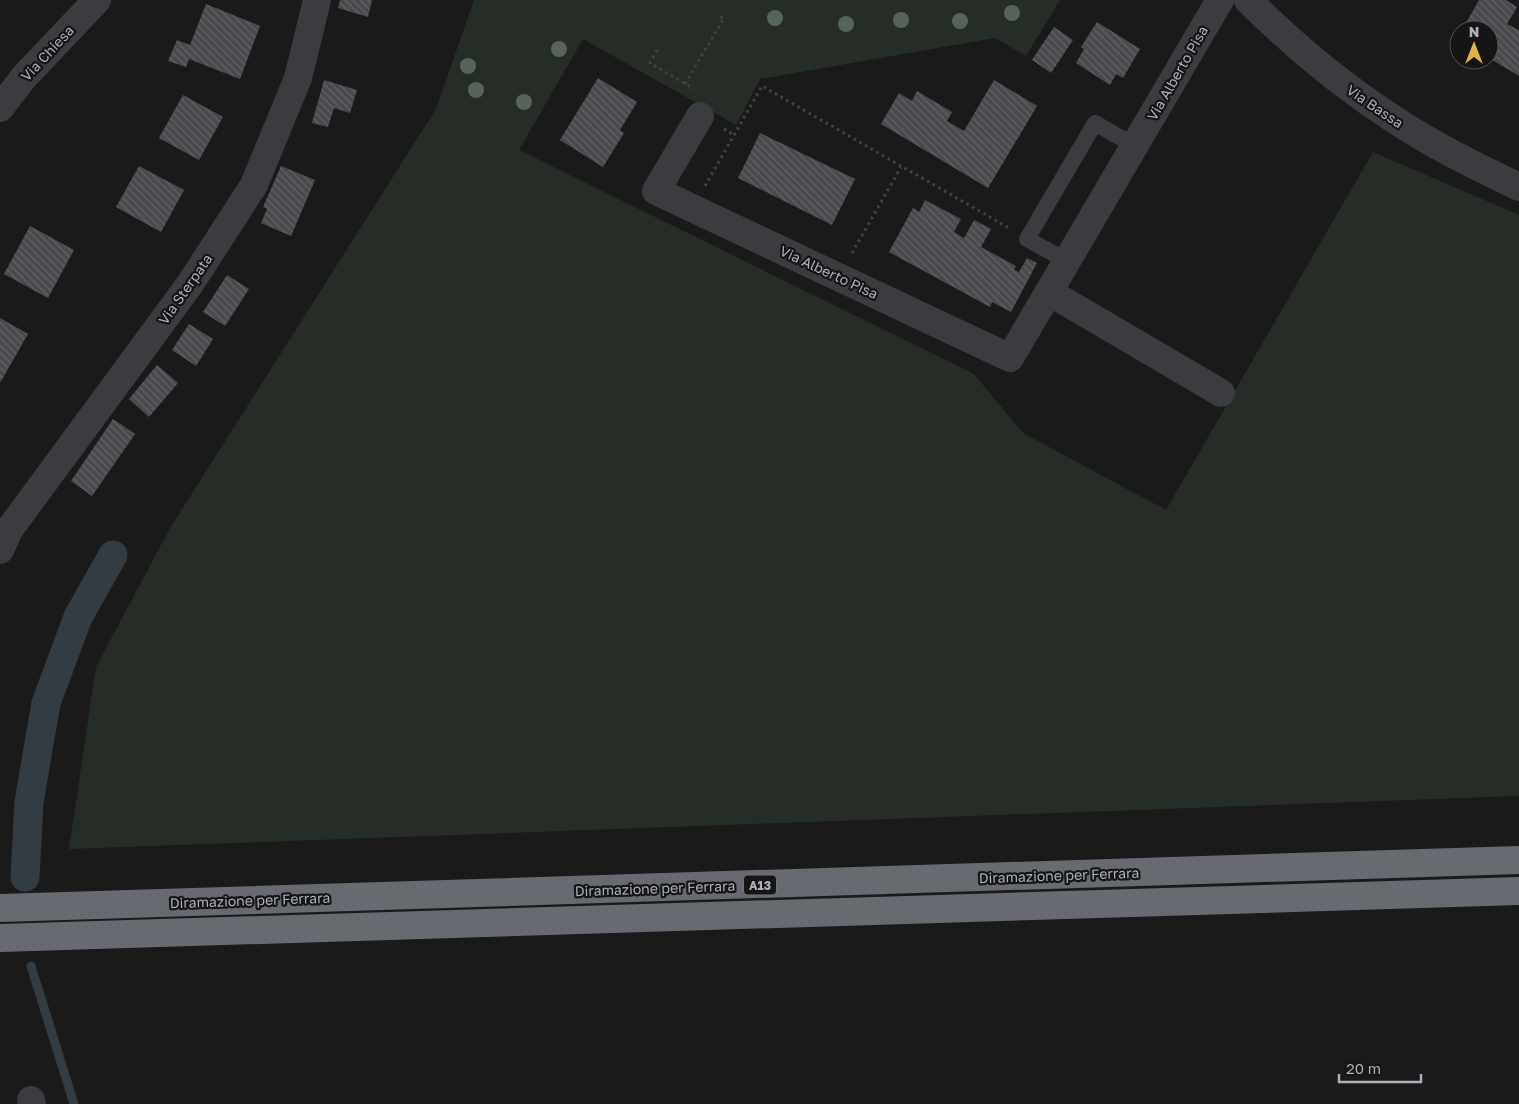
<svg xmlns="http://www.w3.org/2000/svg" width="1519" height="1104" viewBox="0 0 1519 1104" font-family="'Golos Text',sans-serif">
  <defs>
    <pattern id="building-back-hatch" width="6" height="6" patternUnits="userSpaceOnUse" patternTransform="scale(1.25)"><rect width="6" height="6" fill="#494a4e"/><path d="M-1 5l2 2M0 0l6 6M5-1l2 2" fill="none" stroke="#616265"/></pattern>
  </defs>
  <rect width="100%" height="100%" fill="#1a1a1b"/>
  <path fill="#262d27" d="M474 0H1060L1026 56 995 38 760 79 736 125 583 39 519 150 974 374 1023 433 1166 510 1373 152 1519 215V796L69 849 96 667 170 528 436 109Z"/>
  <g fill="none" stroke-linecap="round" stroke-linejoin="round">
    <path stroke="#343c43" stroke-width="9" d="M31 966 74 1104"/>
    <path stroke="#343c43" stroke-width="29" d="M25 877 29 802 46 703 78 617 113 555"/>
  </g>
  <g fill="url(#building-back-hatch)">
    <path d="M340 0H372L368 17 338 8Z"/>
    <path d="M1479 0H1506L1517 7 1507 24 1519 30V76L1489 58V30H1462Z"/>
    <path d="M206 4 260 26 240 79 189 59 186 67 168 61 177 40 190 45Z"/>
    <path d="M1097 22 1140 49 1123 78 1116 74 1110 85 1076 63 1084 49 1081 47Z"/>
    <path d="M1054 27 1073 40 1051 73 1032 60Z"/>
    <path d="M598 78 637 102 620 130 624 133 603 167 560 140Z"/>
    <path d="M324 80 357 90 350 113 334 108 328 127 312 123Z"/>
    <path d="M994 80 1037 106 988 188 881 124 899 93 912 101 917 91 952 112 947 121 964 131Z"/>
    <path d="M183 95 223 117 199 160 159 138Z"/>
    <path d="M760 133 855 179 832 225 738 178Z"/>
    <path d="M139 166 184 190 161 232 116 207Z"/>
    <path d="M281 166 315 180 291 236 261 223 267 209 263 207Z"/>
    <path d="M925 200 961 219 954 232 964 238 974 220 991 229 981 247 1016 266 1014 270 1019 272 1027 258 1037 263 1011 312 992 302 990 307 889 252 913 208 919 212Z"/>
    <path d="M30 226 74 250 48 298 4 274Z"/>
    <path d="M227 275 249 289 225 326 203 312Z"/>
    <path d="M0 318 28 334 0 383Z"/>
    <path d="M189 324 213 339 196 366 172 350Z"/>
    <path d="M157 365 178 383 149 417 129 399Z"/>
    <path d="M113 419 135 434 92 496 71 481Z"/>
  </g>
  <g fill="none" stroke-linecap="round" stroke-linejoin="round">
    <g stroke="#414347" stroke-width="3" stroke-dasharray="2.5 4" stroke-linecap="butt">
      <path d="M657 50 650 63 694 89"/>
      <path d="M685 84 724 18 719 16"/>
      <path d="M724 129 734 135"/>
      <path d="M705 186 762 86 1009 228"/>
      <path d="M852 253 901 167"/>
    </g>
    <path stroke="#3b3c40" stroke-width="16" d="M1067 261 1027 239 1095 123 1135 146"/>
    <g stroke="#3b3c40" stroke-width="28">
      <path d="M1248 0C1292 44 1340 84 1392 118 1432 145 1476 166 1519 187"/>
      <path d="M0 108 24 77 97 0"/>
      <path d="M700 116 656 191 1010 358 1220 0"/>
      <path d="M1049 292 1221 393"/>
      <path d="M0 550 9 530 190 284 254 185 298 78 317 0"/>
      <path d="M31 1100 32 1104"/>
    </g>
    <g stroke="#676a71" stroke-width="28">
      <path d="M0 908 1519 860"/>
      <path d="M0 938 1519 891"/>
    </g>
  </g>
  <g fill="#566558">
    <circle cx="1012" cy="13" r="8"/>
    <circle cx="775" cy="18" r="8"/>
    <circle cx="901" cy="20" r="8"/>
    <circle cx="960" cy="21" r="8"/>
    <circle cx="846" cy="24" r="8"/>
    <circle cx="559" cy="49" r="8"/>
    <circle cx="468" cy="66" r="8"/>
    <circle cx="476" cy="90" r="8"/>
    <circle cx="524" cy="102" r="8"/>
  </g>
  <g text-anchor="middle" dominant-baseline="central" stroke-width="4.5" stroke-linejoin="round" paint-order="stroke">
    <rect fill="#151516" stroke="#7f8289" stroke-width="1" x="744" y="875.5" width="32" height="19" rx="4"/>
    <g font-size="12" font-weight="bold" fill="#adb1ba">
      <text x="760" y="885">A13</text>
    </g>
    <g font-size="14" fill="#adb1ba" stroke="#151516">
      <text transform="translate(47 53) rotate(-47)">Via Chiesa</text>
      <text transform="translate(1177 73) rotate(-60)">Via Alberto Pisa</text>
      <text transform="translate(1375 106) rotate(34)">Via Bassa</text>
      <text transform="translate(829 272) rotate(25)">Via Alberto Pisa</text>
      <text transform="translate(185 289) rotate(-55)">Via Sterpata</text>
      <text transform="translate(1059 875) rotate(-2)">Diramazione per Ferrara</text>
      <text transform="translate(655 888) rotate(-2)">Diramazione per Ferrara</text>
      <text transform="translate(250 900) rotate(-2)">Diramazione per Ferrara</text>
    </g>
  </g>
  <g transform="translate(1474 45)"><circle r="24" fill="#151516" stroke="#525358"/>
  <path d="M0-4L9 19L0 12L-9 19Z" fill="#e0b24d"/>
  <text y="-8" font-size="14" font-weight="bold" text-anchor="middle" fill="#adb1ba">N</text>
  </g>
  <path d="M1339 1074v8h82v-8" fill="none" stroke="#adb1ba" stroke-width="2.5"/>
  <text x="1346" y="1074" font-size="15" fill="#adb1ba" stroke="#151516" stroke-width="4" paint-order="stroke">20 m</text>
</svg>
